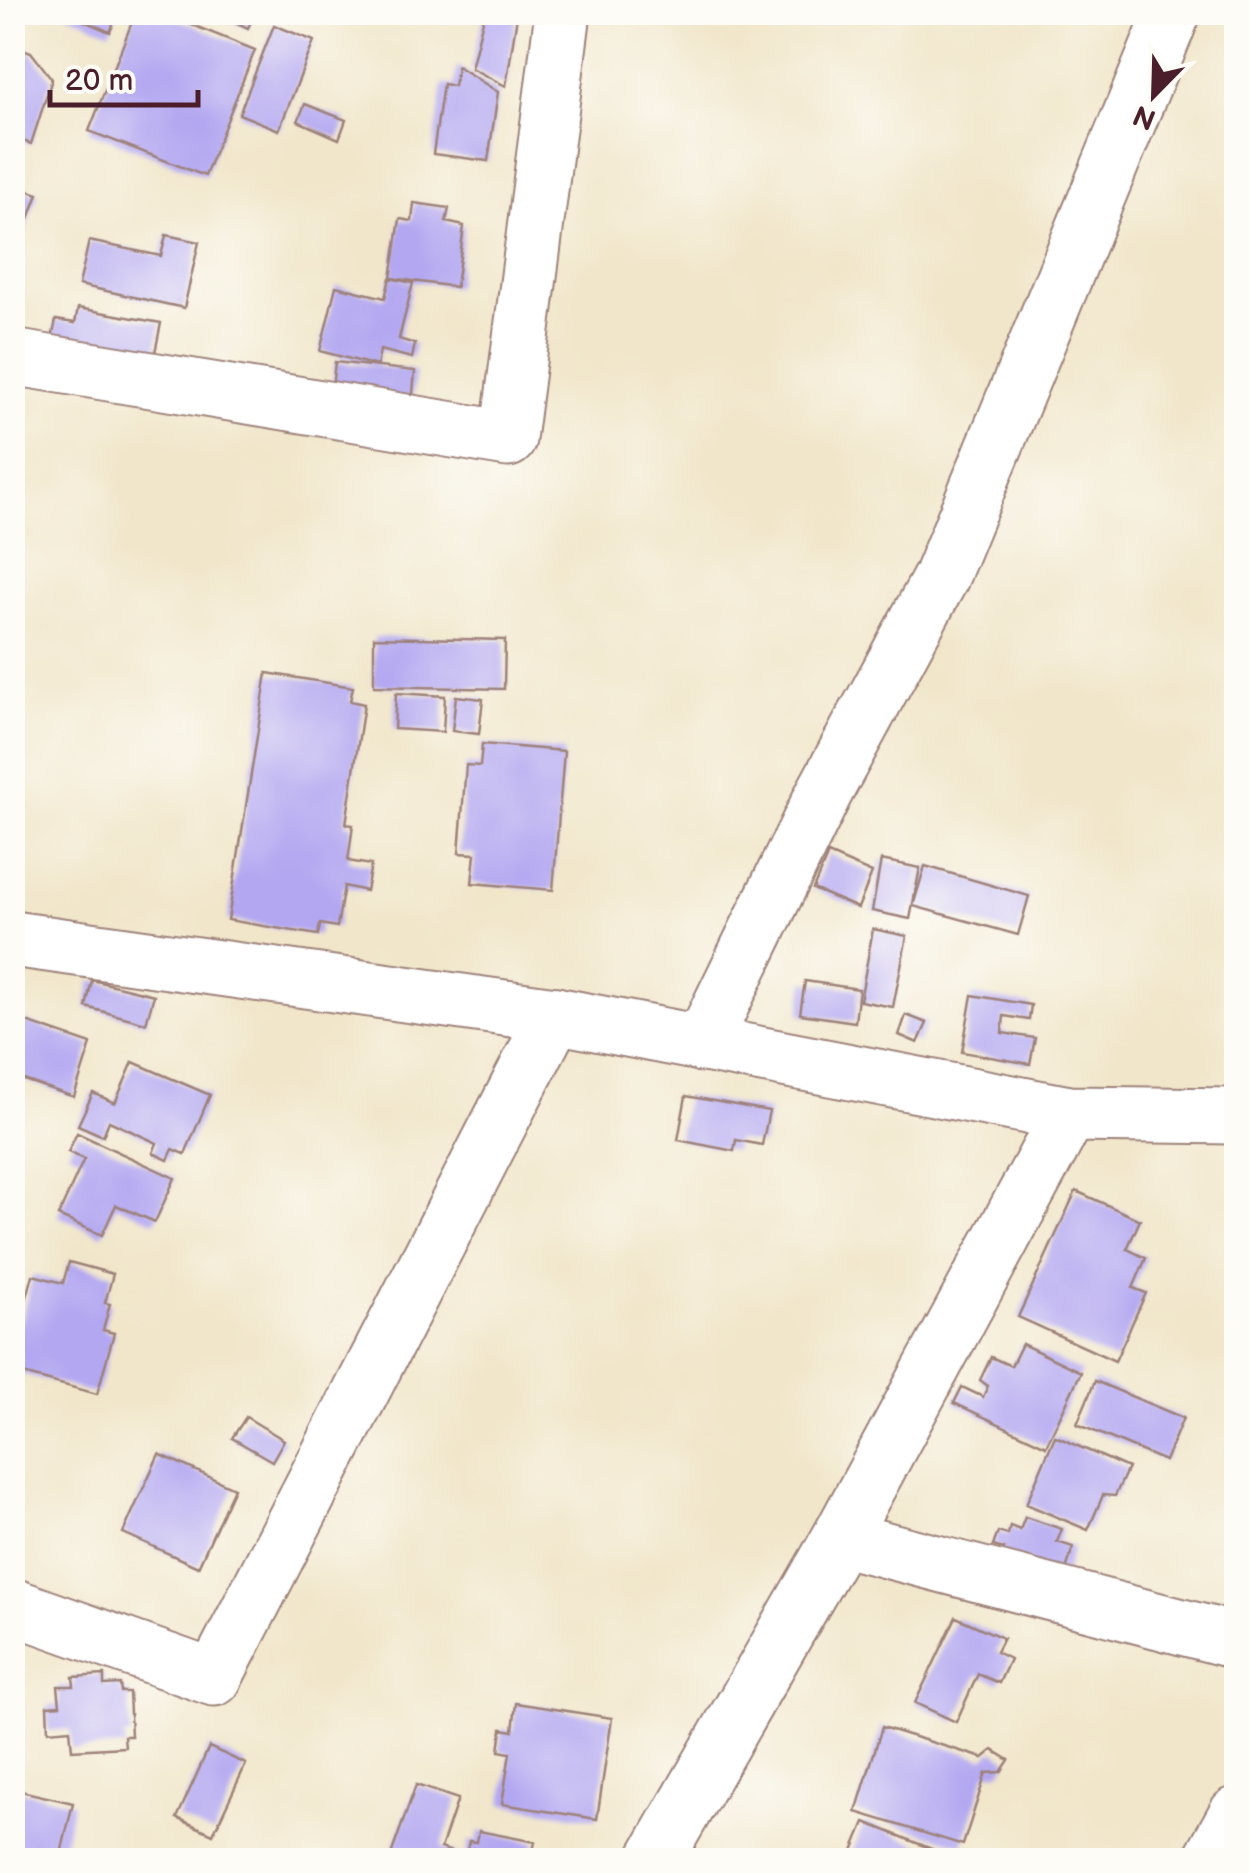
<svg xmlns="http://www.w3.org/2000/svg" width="1249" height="1873" viewBox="0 0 1249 1873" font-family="'Balsamiq Sans',sans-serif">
  <rect width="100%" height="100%" fill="#fdfcf7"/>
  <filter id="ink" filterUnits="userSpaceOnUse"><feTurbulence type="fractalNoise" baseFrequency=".01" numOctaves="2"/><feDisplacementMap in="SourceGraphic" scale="20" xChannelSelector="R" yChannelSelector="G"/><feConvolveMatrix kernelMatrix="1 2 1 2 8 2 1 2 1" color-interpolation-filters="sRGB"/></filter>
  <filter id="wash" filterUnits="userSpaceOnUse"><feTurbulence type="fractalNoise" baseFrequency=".0048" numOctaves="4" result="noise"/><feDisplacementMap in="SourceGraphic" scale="40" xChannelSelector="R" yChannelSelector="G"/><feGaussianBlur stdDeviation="2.25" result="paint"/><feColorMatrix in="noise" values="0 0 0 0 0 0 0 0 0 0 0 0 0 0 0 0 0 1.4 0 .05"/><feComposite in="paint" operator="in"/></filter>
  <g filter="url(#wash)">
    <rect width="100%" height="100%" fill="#f1e6ca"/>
    <g id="blocks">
      <g fill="#b3a7f1">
        <path d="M63 12H118L110 32Z"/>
        <path d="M136 12H160L255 50 205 176 89 131Z"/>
        <path d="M213 12H255L248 28Z"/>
        <path d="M485 12 517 16 506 86 471 68Z"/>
        <path d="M274 25 314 41 279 130 239 114Z"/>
        <path d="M12 45 31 52 52 79 31 144 12 137Z"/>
        <path d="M457 66 498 92 488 161 433 154 443 84 454 86Z"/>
        <path d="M305 104 346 120 339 139 298 121Z"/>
        <path d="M12 185 38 194 13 262H12Z"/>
        <path d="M414 203 449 208 446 222 464 226 456 287 391 278 400 219 412 221Z"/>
        <path d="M166 235 199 242 184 308 79 285 89 241 161 256Z"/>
        <path d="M390 278 413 283 399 339 415 344 412 358 380 350 377 366 320 351 336 286 385 298Z"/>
        <path d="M78 308 161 323 152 368 50 349 56 320 75 323Z"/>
        <path d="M335 362 415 371 412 404 331 396Z"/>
        <path d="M374 637 505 640 504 689 374 686Z"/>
        <path d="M267 673 353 687 350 701 364 704 346 824 353 825 348 861 371 865 366 891 344 886 337 927 320 924 318 935 228 920Z"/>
        <path d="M396 693 445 696 443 732 394 729Z"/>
        <path d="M456 696 483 699 479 734 452 731Z"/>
        <path d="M482 744 564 751 553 890 472 883 475 854 459 853 466 765 480 766Z"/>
        <path d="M828 854 872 873 858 908 813 889Z"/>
        <path d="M881 860 920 868 910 919 872 911Z"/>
        <path d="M925 866 1029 896 1018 935 913 906Z"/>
        <path d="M873 929 907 936 893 1007 860 1001Z"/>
        <path d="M92 980 154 995 146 1023 86 1007Z"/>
        <path d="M805 981 859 989 855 1022 800 1014Z"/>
        <path d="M972 995 1031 1005 1029 1020 1004 1016 1002 1033 1035 1038 1030 1064 962 1052Z"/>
        <path d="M906 1015 927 1023 918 1043 899 1035Z"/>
        <path d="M12 1017 91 1044 74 1097 12 1076Z"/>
        <path d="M133 1062 210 1095 185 1154 173 1149 168 1160 153 1153 157 1143 109 1121 103 1136 78 1125 93 1093 115 1103Z"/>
        <path d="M686 1096 769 1111 762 1145 736 1140 734 1151 678 1140Z"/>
        <path d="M77 1133 175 1178 155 1222 116 1205 102 1235 58 1216 84 1159 68 1152Z"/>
        <path d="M1076 1191 1140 1220 1127 1249 1146 1258 1133 1288 1146 1293 1115 1361 1018 1317Z"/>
        <path d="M69 1262 113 1274 105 1303 110 1304 103 1330 114 1333 97 1394 12 1371V1328L18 1330 33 1275 63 1283Z"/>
        <path d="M1022 1344 1081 1372 1046 1446 954 1403 962 1387 983 1397 988 1386 980 1380 991 1357 1011 1366Z"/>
        <path d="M1095 1381 1183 1418 1165 1461 1077 1424Z"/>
        <path d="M246 1417 284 1440 272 1461 232 1438Z"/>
        <path d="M1055 1436 1128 1468 1115 1496 1103 1495 1088 1530 1026 1504Z"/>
        <path d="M159 1454 234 1488 198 1567 123 1533Z"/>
        <path d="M1025 1517 1062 1529 1057 1542 1073 1547 1062 1583 1000 1563 1004 1549 993 1546 998 1532 1008 1535 1010 1526 1020 1530Z"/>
        <path d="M956 1617 1003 1638 996 1652 1010 1659 999 1683 978 1674 956 1722 915 1703Z"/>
        <path d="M104 1675V1685L120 1684 121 1692H129L131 1736H124L125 1747 72 1750 70 1729 48 1731 47 1706 60 1705 58 1686H74L73 1677Z"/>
        <path d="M516 1703 612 1718 597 1819 502 1804 510 1753 499 1751 502 1729 513 1731Z"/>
        <path d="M882 1727 983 1758 993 1750 1009 1760 1001 1772 986 1773 963 1845 856 1812Z"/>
        <path d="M209 1747 246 1764 213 1834 177 1818Z"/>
        <path d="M416 1785 458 1799 441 1848 457 1854 455 1860H407L391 1855Z"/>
        <path d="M12 1789 73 1803 60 1858 12 1847Z"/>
        <path d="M865 1822 939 1852 935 1860H849Z"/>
        <path d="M479 1831 535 1842 531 1860H465L469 1841 477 1842Z"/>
      </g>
    </g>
  </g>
  <g filter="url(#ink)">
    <use href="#blocks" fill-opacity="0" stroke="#9e827a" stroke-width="2.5"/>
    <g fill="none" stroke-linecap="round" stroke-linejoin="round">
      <g stroke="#9e827a" stroke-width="59">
        <g id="minor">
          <path d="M12 357 508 439 563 12"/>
          <path d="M12 939 555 1015 1069 1114 1236 1116"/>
          <path d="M702 1044 824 793 941 577 1173 12"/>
          <path d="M840 1538 1236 1641"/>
          <path d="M12 1606 214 1678 555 1015"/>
          <path d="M655 1860 840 1538 1069 1114"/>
          <path d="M1211 1860 1236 1815"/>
        </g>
      </g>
      <use href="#minor" stroke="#fff" stroke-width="55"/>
    </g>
  </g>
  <rect width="1249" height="1873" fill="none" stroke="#fdfcf7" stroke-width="50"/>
  <g transform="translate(1154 95) rotate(203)" stroke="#fdfcf7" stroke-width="8" paint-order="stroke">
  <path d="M0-8L18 38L0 25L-18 38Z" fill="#4a1f2b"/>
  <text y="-15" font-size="28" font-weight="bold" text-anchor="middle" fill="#4a1f2b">N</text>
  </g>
  <path d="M50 90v15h148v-15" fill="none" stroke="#4a1f2b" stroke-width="5"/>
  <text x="65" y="90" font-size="30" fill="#4a1f2b" stroke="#fdfcf7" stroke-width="8" paint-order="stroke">20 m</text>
</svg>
